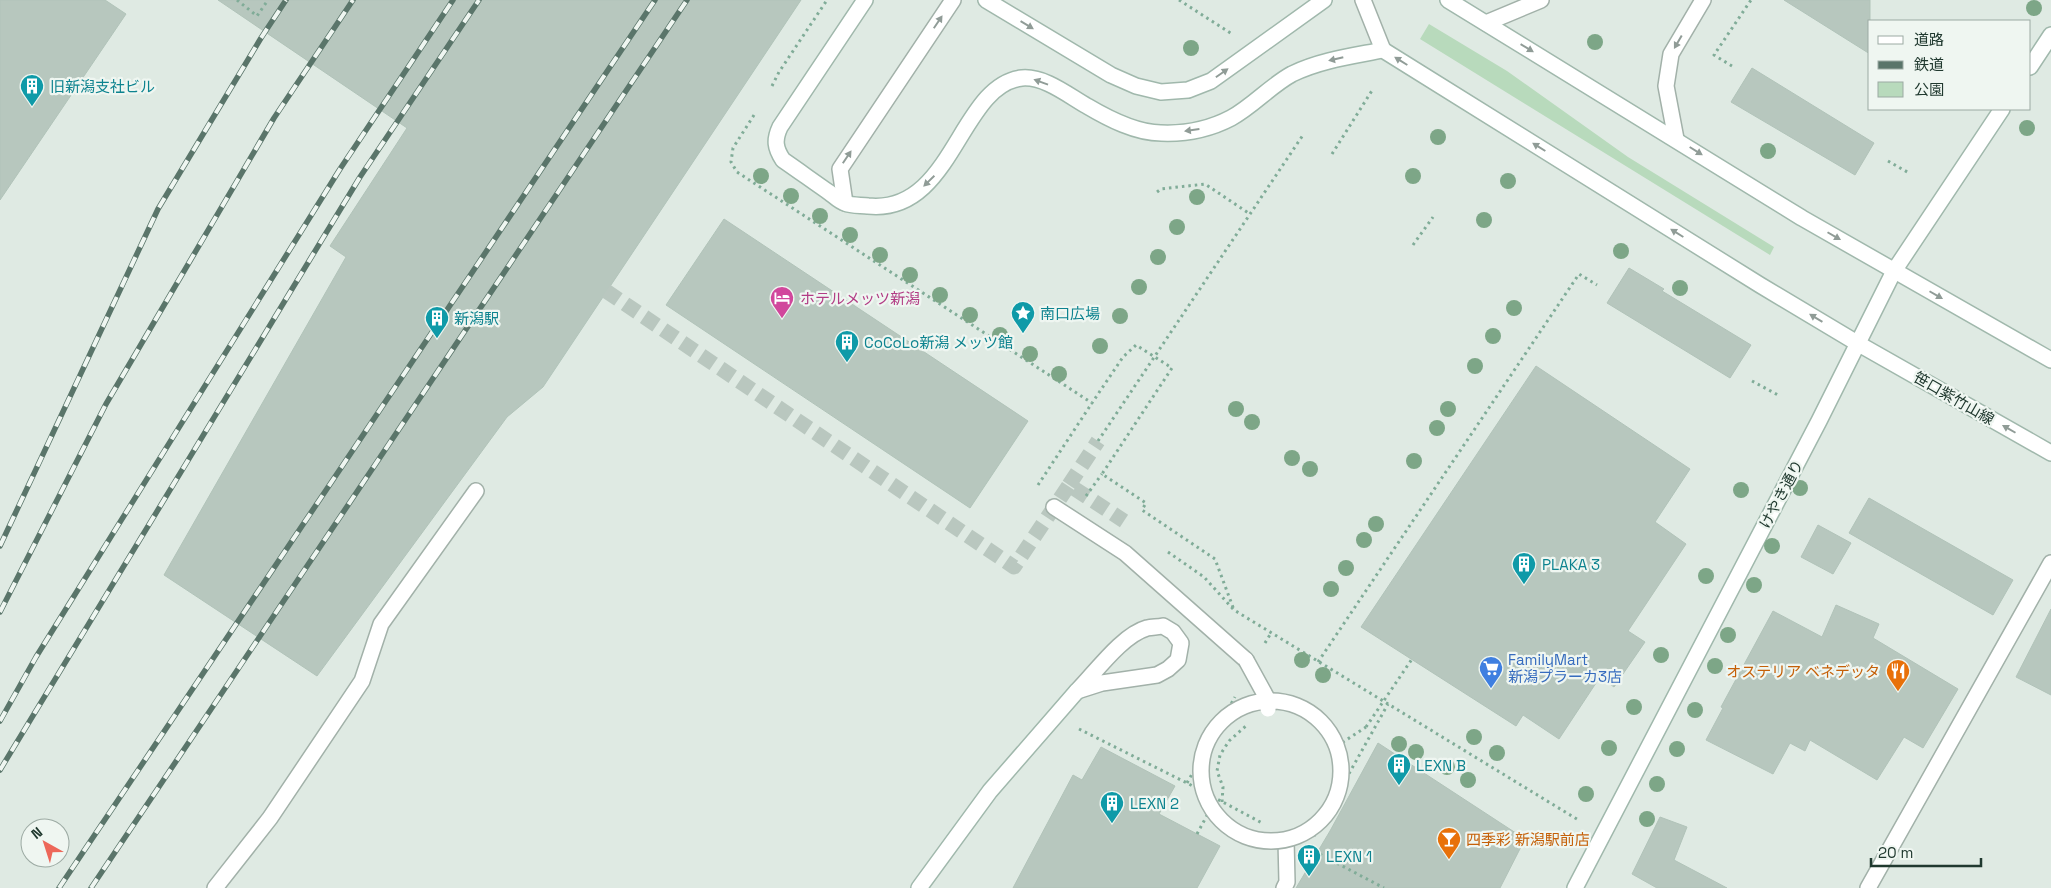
<svg xmlns="http://www.w3.org/2000/svg" width="2051" height="888" viewBox="0 0 2051 888" font-family="'Space Grotesk','Noto Sans JP',sans-serif">
  <rect width="100%" height="100%" fill="#dfeae3"/>
  <path fill="#b8dabc" d="M1429 24 1507 71 1628 157 1774 247 1770 255 1420 39Z"/>
  <g fill="#b7c7be" stroke="#b1c3b9">
    <path d="M0 0H105L126 14 0 200Z"/>
    <path d="M218 0H801L543 387 507 417 317 676 164 575 346 257 330 246 407 128Z"/>
    <path d="M1784 0H1870V54Z"/>
    <path d="M1752 68 1874 143 1855 175 1731 102Z"/>
    <path d="M724 219 1028 421 970 508 666 305Z"/>
    <path d="M1629 268 1664 289 1662 291 1751 345 1730 378 1607 303Z"/>
    <path d="M1536 366 1690 469 1655 522 1686 544 1628 631 1645 642 1614 687 1600 677 1559 739 1523 715 1516 726 1361 627Z"/>
    <path d="M1869 498 2013 580 1993 615 1849 533Z"/>
    <path d="M1818 525 1851 543 1833 574 1801 557Z"/>
    <path d="M1836 605 1879 624 1873 638 1958 689 1923 748 1904 737 1877 780 1810 740 1805 751 1790 743 1773 774 1706 740 1723 708 1721 707 1773 611 1822 637Z"/>
    <path d="M2051 609V695L2016 677Z"/>
    <path d="M1378 743 1525 839 1500 888H1296L1330 831Z"/>
    <path d="M1101 747 1175 786 1159 814 1220 846 1197 888H1013L1073 775 1082 780Z"/>
    <path d="M1660 817 1687 827 1674 860 1727 888H1657L1632 874Z"/>
  </g>
  <g fill="none" stroke-linecap="round" stroke-linejoin="round">
    <g stroke="#b9c7bf" stroke-width="15" stroke-dasharray="15 8" stroke-linecap="butt">
      <path d="M606 291 1014 567 1069 485 1124 521"/>
      <path d="M1069 485 1098 441"/>
    </g>
    <g stroke="#a2b1a9" stroke-width="18">
      <g id="lane">
        <path d="M1363 0 1383 50"/>
        <path d="M1486 23 1541 0"/>
        <path d="M1676 139 1666 86 1671 54 1703 0"/>
        <path d="M845 203 840 169 953 0"/>
        <path d="M215 888 270 818 362 681 381 624 476 491"/>
      </g>
    </g>
    <g stroke="#a2b1a9" stroke-width="18">
      <g id="street">
        <path d="M1054 507 1125 553 1246 660"/>
        <path d="M1163 626 1173 632 1181 643 1178 660 1168 669 1157 675 1102 683 1077 691C1095 673 1122 635 1147 628 1152 627 1158 627 1163 626Z"/>
        <path d="M1284 888 1287 882 1286 840"/>
        <path d="M1868 888 2051 563"/>
      </g>
    </g>
    <g stroke="#a0b8ac" stroke-width="18">
      <g id="secondary">
        <path d="M865 0 780 127C774 140 775 148 783 160 799 171 814 182 830 193 834 196 840 202 845 203 852 206 861 205 868 206 953 215 959 85 1022 78 1045 76 1069 96 1087 106 1109 119 1136 133 1161 133 1185 134 1210 129 1231 118 1253 106 1270 86 1292 74 1321 60 1353 56 1383 50L1760 285 1857 343 2051 453"/>
        <path d="M986 0 1111 75 1136 86 1161 92 1188 90 1211 81 1324 0"/>
        <path d="M1448 0 1802 218 2051 360"/>
        <path d="M2030 67 2051 35"/>
        <path d="M919 888 990 791 1077 691"/>
        <path d="M1575 888 1819 421 1894 271 2002 109"/>
      </g>
    </g>
    <g stroke="#80ac98" stroke-width="3" stroke-dasharray="2.5 4" stroke-linecap="butt">
      <path d="M237 0 257 16 268 0"/>
      <path d="M1179 0 1232 34"/>
      <path d="M1732 66 1714 55 1751 0"/>
      <path d="M772 86 779 72 827 0"/>
      <path d="M754 115 733 148 731 162 737 172 1092 403 1123 357 1136 345 1172 368 1102 474 1146 503 1142 510 1215 559 1234 610"/>
      <path d="M1332 154 1373 89"/>
      <path d="M1888 161 1909 173"/>
      <path d="M1157 192 1161 189 1205 184 1250 214"/>
      <path d="M1413 245 1433 217"/>
      <path d="M1752 381 1778 395"/>
      <path d="M1098 441 1303 135"/>
      <path d="M1038 485 1092 403"/>
      <path d="M1086 496 1102 474"/>
      <path d="M1168 552 1204 577 1234 610 1580 821"/>
      <path d="M1265 643 1271 633"/>
      <path d="M1318 662 1579 274 1597 285"/>
      <path d="M1079 729 1187 783 1264 824"/>
      <path d="M1337 746 1366 727"/>
      <path d="M1187 783 1235 697"/>
      <path d="M1222 802 1223 787 1217 771 1220 755 1229 741 1247 725"/>
      <path d="M1197 834 1211 808"/>
      <path d="M1314 836 1388 704"/>
      <path d="M1314 851 1384 888"/>
    </g>
    <use href="#lane" stroke="#fff" stroke-width="15"/>
    <use href="#street" stroke="#fff" stroke-width="15"/>
    <use href="#secondary" stroke="#fff" stroke-width="15"/>
    <g stroke="#5a756a" stroke-width="5.5">
      <g id="rail">
        <path d="M0 546 158 209 261 38 286 0"/>
        <path d="M0 612 106 404 274 118 353 0"/>
        <path d="M0 721 36 657 340 169 453 0"/>
        <path d="M0 770 360 177 479 0"/>
        <path d="M59 888 655 0"/>
        <path d="M91 888 687 0"/>
      </g>
    </g>
    <use href="#rail" stroke="#eff6f1" stroke-width="4" stroke-dasharray="11" stroke-linecap="butt"/>
    <g stroke="#a2b1a9" stroke-width="18" stroke-linecap="butt">
      <g id="street-bridge">
        <path d="M1246 660 1269 702 1268 709"/>
        <circle cx="1271" cy="771" r="70"/>
      </g>
    </g>
    <path stroke="#80ac98" stroke-width="3" stroke-dasharray="2.5 4" stroke-linecap="butt" d="M1366 727 1412 659"/>
    <use href="#street-bridge" stroke="#fff" stroke-width="15"/>
  </g>
  <g fill="#7da687">
    <circle cx="2034" cy="8" r="8"/>
    <circle cx="1595" cy="42" r="8"/>
    <circle cx="1191" cy="48" r="8"/>
    <circle cx="2027" cy="128" r="8"/>
    <circle cx="1438" cy="137" r="8"/>
    <circle cx="1768" cy="151" r="8"/>
    <circle cx="761" cy="176" r="8"/>
    <circle cx="1413" cy="176" r="8"/>
    <circle cx="1508" cy="181" r="8"/>
    <circle cx="791" cy="196" r="8"/>
    <circle cx="1197" cy="197" r="8"/>
    <circle cx="820" cy="216" r="8"/>
    <circle cx="1484" cy="220" r="8"/>
    <circle cx="1177" cy="227" r="8"/>
    <circle cx="850" cy="235" r="8"/>
    <circle cx="1621" cy="251" r="8"/>
    <circle cx="880" cy="255" r="8"/>
    <circle cx="1158" cy="257" r="8"/>
    <circle cx="910" cy="275" r="8"/>
    <circle cx="1139" cy="287" r="8"/>
    <circle cx="1680" cy="288" r="8"/>
    <circle cx="940" cy="295" r="8"/>
    <circle cx="1514" cy="308" r="8"/>
    <circle cx="970" cy="315" r="8"/>
    <circle cx="1120" cy="316" r="8"/>
    <circle cx="1000" cy="335" r="8"/>
    <circle cx="1493" cy="336" r="8"/>
    <circle cx="1100" cy="346" r="8"/>
    <circle cx="1030" cy="354" r="8"/>
    <circle cx="1475" cy="366" r="8"/>
    <circle cx="1059" cy="374" r="8"/>
    <circle cx="1236" cy="409" r="8"/>
    <circle cx="1448" cy="409" r="8"/>
    <circle cx="1252" cy="422" r="8"/>
    <circle cx="1437" cy="428" r="8"/>
    <circle cx="1292" cy="458" r="8"/>
    <circle cx="1414" cy="461" r="8"/>
    <circle cx="1310" cy="469" r="8"/>
    <circle cx="1800" cy="488" r="8"/>
    <circle cx="1741" cy="490" r="8"/>
    <circle cx="1376" cy="524" r="8"/>
    <circle cx="1364" cy="540" r="8"/>
    <circle cx="1772" cy="546" r="8"/>
    <circle cx="1346" cy="568" r="8"/>
    <circle cx="1706" cy="576" r="8"/>
    <circle cx="1754" cy="585" r="8"/>
    <circle cx="1331" cy="589" r="8"/>
    <circle cx="1728" cy="635" r="8"/>
    <circle cx="1661" cy="655" r="8"/>
    <circle cx="1302" cy="660" r="8"/>
    <circle cx="1715" cy="666" r="8"/>
    <circle cx="1323" cy="675" r="8"/>
    <circle cx="1634" cy="707" r="8"/>
    <circle cx="1695" cy="710" r="8"/>
    <circle cx="1474" cy="737" r="8"/>
    <circle cx="1399" cy="744" r="8"/>
    <circle cx="1609" cy="748" r="8"/>
    <circle cx="1677" cy="749" r="8"/>
    <circle cx="1416" cy="752" r="8"/>
    <circle cx="1497" cy="753" r="8"/>
    <circle cx="1447" cy="767" r="8"/>
    <circle cx="1468" cy="780" r="8"/>
    <circle cx="1657" cy="784" r="8"/>
    <circle cx="1586" cy="794" r="8"/>
    <circle cx="1647" cy="819" r="8"/>
  </g>
  <defs><path id="oneway-solid" d="M-6-.8H1V-3.2L6.5 0L1 3.2V.8H-6Z" transform="scale(1.25)"/></defs>
  <g fill="#909c97">
    <use href="#oneway-solid" transform="translate(938 22) rotate(-56)"/>
    <use href="#oneway-solid" transform="translate(1027 25) rotate(31)"/>
    <use href="#oneway-solid" transform="translate(1678 42) rotate(120)"/>
    <use href="#oneway-solid" transform="translate(1527 48) rotate(31)"/>
    <use href="#oneway-solid" transform="translate(1336 59) rotate(167)"/>
    <use href="#oneway-solid" transform="translate(1401 61) rotate(-148)"/>
    <use href="#oneway-solid" transform="translate(1222 73) rotate(-35)"/>
    <use href="#oneway-solid" transform="translate(1041 82) rotate(-160)"/>
    <use href="#oneway-solid" transform="translate(1192 130) rotate(172)"/>
    <use href="#oneway-solid" transform="translate(1539 147) rotate(-148)"/>
    <use href="#oneway-solid" transform="translate(1696 151) rotate(32)"/>
    <use href="#oneway-solid" transform="translate(847 157) rotate(-56)"/>
    <use href="#oneway-solid" transform="translate(929 181) rotate(136)"/>
    <use href="#oneway-solid" transform="translate(1677 233) rotate(-148)"/>
    <use href="#oneway-solid" transform="translate(1834 236) rotate(30)"/>
    <use href="#oneway-solid" transform="translate(1936 295) rotate(30)"/>
    <use href="#oneway-solid" transform="translate(1816 318) rotate(-149)"/>
    <use href="#oneway-solid" transform="translate(2009 429) rotate(-150)"/>
  </g>
  <defs>
    <g id="building-pin" transform="scale(1.25)"><path d="M0 17L-7.5 6A9.5 9.5 0 1 1 7.5 6Z" fill="#0f9aa8" stroke="#eff6f1"/><path d="M-4-6H4V6H1V3H-1V6H-4ZM-2.5-4.3h1.7v1.8h-1.7ZM.8-4.3h1.7v1.8H.8ZM-2.5-1h1.7V.8h-1.7ZM.8-1h1.7V.8H.8Z" fill="#fff"/></g>
    <g id="hotel-pin" transform="scale(1.25)"><path d="M0 17L-7.5 6A9.5 9.5 0 1 1 7.5 6Z" fill="#d1479c" stroke="#eff6f1"/><path d="M-6-4.5h1.5V1H6V5H4.5V3h-9V5H-6ZM-4 0a1.8 1.8 0 1 1 3.6 0ZM.5 0V-2.5h3Q6-2.5 6 0Z" fill="#fff"/></g>
    <g id="sight-pin" transform="scale(1.25)"><path d="M0 17L-7.5 6A9.5 9.5 0 1 1 7.5 6Z" fill="#0f9aa8" stroke="#eff6f1"/><path d="M0-6L1.8-2.2L6-1.7L2.9 1.2L3.7 5.4L0 3.3L-3.7 5.4L-2.9 1.2L-6-1.7L-1.8-2.2Z" fill="#fff"/></g>
    <g id="supermarket-pin" transform="scale(1.25)"><path d="M0 17L-7.5 6A9.5 9.5 0 1 1 7.5 6Z" fill="#3f7fe0" stroke="#eff6f1"/><path d="M-6-5.5h2.5l.6 2H6L4.5 2H-2.5L-4.4-4H-6ZM-1.5 3.2a1.3 1.3 0 1 0 .1 0ZM3 3.2a1.3 1.3 0 1 0 .1 0Z" fill="#fff"/></g>
    <g id="restaurant-pin" transform="scale(1.25)"><path d="M0 17L-7.5 6A9.5 9.5 0 1 1 7.5 6Z" fill="#e8710a" stroke="#eff6f1"/><path d="M-5-6h1v4h1v-4h1v4h1v-4h1v5L-1.5 .5V6h-2V.5L-5-1ZM5-6V6H3V1.5H1.5Q1.5-4 5-6Z" fill="#fff"/></g>
    <g id="bar-pin" transform="scale(1.25)"><path d="M0 17L-7.5 6A9.5 9.5 0 1 1 7.5 6Z" fill="#e8710a" stroke="#eff6f1"/><path d="M-6-5H6L.8 .8V4.5H3.5V6h-7V4.5H-.8V.8Z" fill="#fff"/></g>
  </defs>
  <g fill-rule="evenodd">
    <use href="#building-pin" x="32" y="86"/>
    <use href="#hotel-pin" x="782" y="298"/>
    <use href="#sight-pin" x="1023" y="313"/>
    <use href="#building-pin" x="437" y="318"/>
    <use href="#building-pin" x="847" y="342"/>
    <use href="#building-pin" x="1524" y="564"/>
    <use href="#supermarket-pin" x="1491" y="668"/>
    <use href="#restaurant-pin" x="1898" y="671"/>
    <use href="#building-pin" x="1399" y="765"/>
    <use href="#building-pin" x="1112" y="803"/>
    <use href="#bar-pin" x="1449" y="839"/>
    <use href="#building-pin" x="1309" y="856"/>
  </g>
  <g text-anchor="middle" dominant-baseline="central" stroke-width="4.5" stroke-linejoin="round" paint-order="stroke">
    <g font-size="15" fill="#0d838f" stroke="#eff6f1" text-anchor="start">
      <text x="50" y="86">旧新潟支社ビル</text>
      <text x="1040" y="313">南口広場</text>
      <text x="454" y="318">新潟駅</text>
      <text x="864" y="342">CoCoLo新潟 メッツ館</text>
      <text x="1542" y="564">PLAKA 3</text>
      <text x="1416" y="765">LEXN B</text>
      <text x="1130" y="803">LEXN 2</text>
      <text x="1326" y="856">LEXN 1</text>
    </g>
    <g font-size="15" fill="#b23c85" stroke="#eff6f1" text-anchor="start">
      <text x="800" y="298">ホテルメッツ新潟</text>
    </g>
    <g font-size="15" fill="#20392f" stroke="#eff6f1">
      <text transform="translate(1954 398) rotate(30)">笹口紫竹山線</text>
      <text transform="translate(1781 494) rotate(-62)">けやき通り</text>
    </g>
    <g font-size="15" fill="#366cbe" stroke="#eff6f1" text-anchor="start">
      <text x="1508" y="659">FamilyMart<tspan x="1508" dy="17">新潟プラーカ3店</tspan></text>
    </g>
    <g font-size="15" fill="#c56008" stroke="#eff6f1" text-anchor="end">
      <text x="1880" y="671">オステリア ベネデッタ</text>
      <text x="1466" y="839" text-anchor="start">四季彩 新潟駅前店</text>
    </g>
  </g>
  <rect x="1868" y="20" width="162" height="90" fill="#eff6f1" stroke="#9caaa3"/>
  <rect x="1878" y="36" width="25" height="8" fill="#ffffff" stroke="#9caaa3"/>
  <text x="1914" y="45" font-size="15" fill="#20392f">道路</text>
  <rect x="1878" y="61" width="25" height="8" fill="#5a756a" stroke="#9caaa3"/>
  <text x="1914" y="70" font-size="15" fill="#20392f">鉄道</text>
  <rect x="1878" y="82" width="25" height="15" fill="#b8dabc" stroke="#9caaa3"/>
  <text x="1914" y="95" font-size="15" fill="#20392f">公園</text>
  <g transform="translate(45 843) rotate(321)"><circle r="24" fill="#eff6f1" stroke="#9caaa3"/>
  <path d="M0-4L9 19L0 12L-9 19Z" fill="#ed6759"/>
  <text y="-8" font-size="14" font-weight="bold" text-anchor="middle" fill="#20392f">N</text>
  </g>
  <path d="M1871 858v8h110v-8" fill="none" stroke="#20392f" stroke-width="2.5"/>
  <text x="1878" y="858" font-size="15" fill="#20392f" stroke="#eff6f1" stroke-width="4" paint-order="stroke">20 m</text>
</svg>
